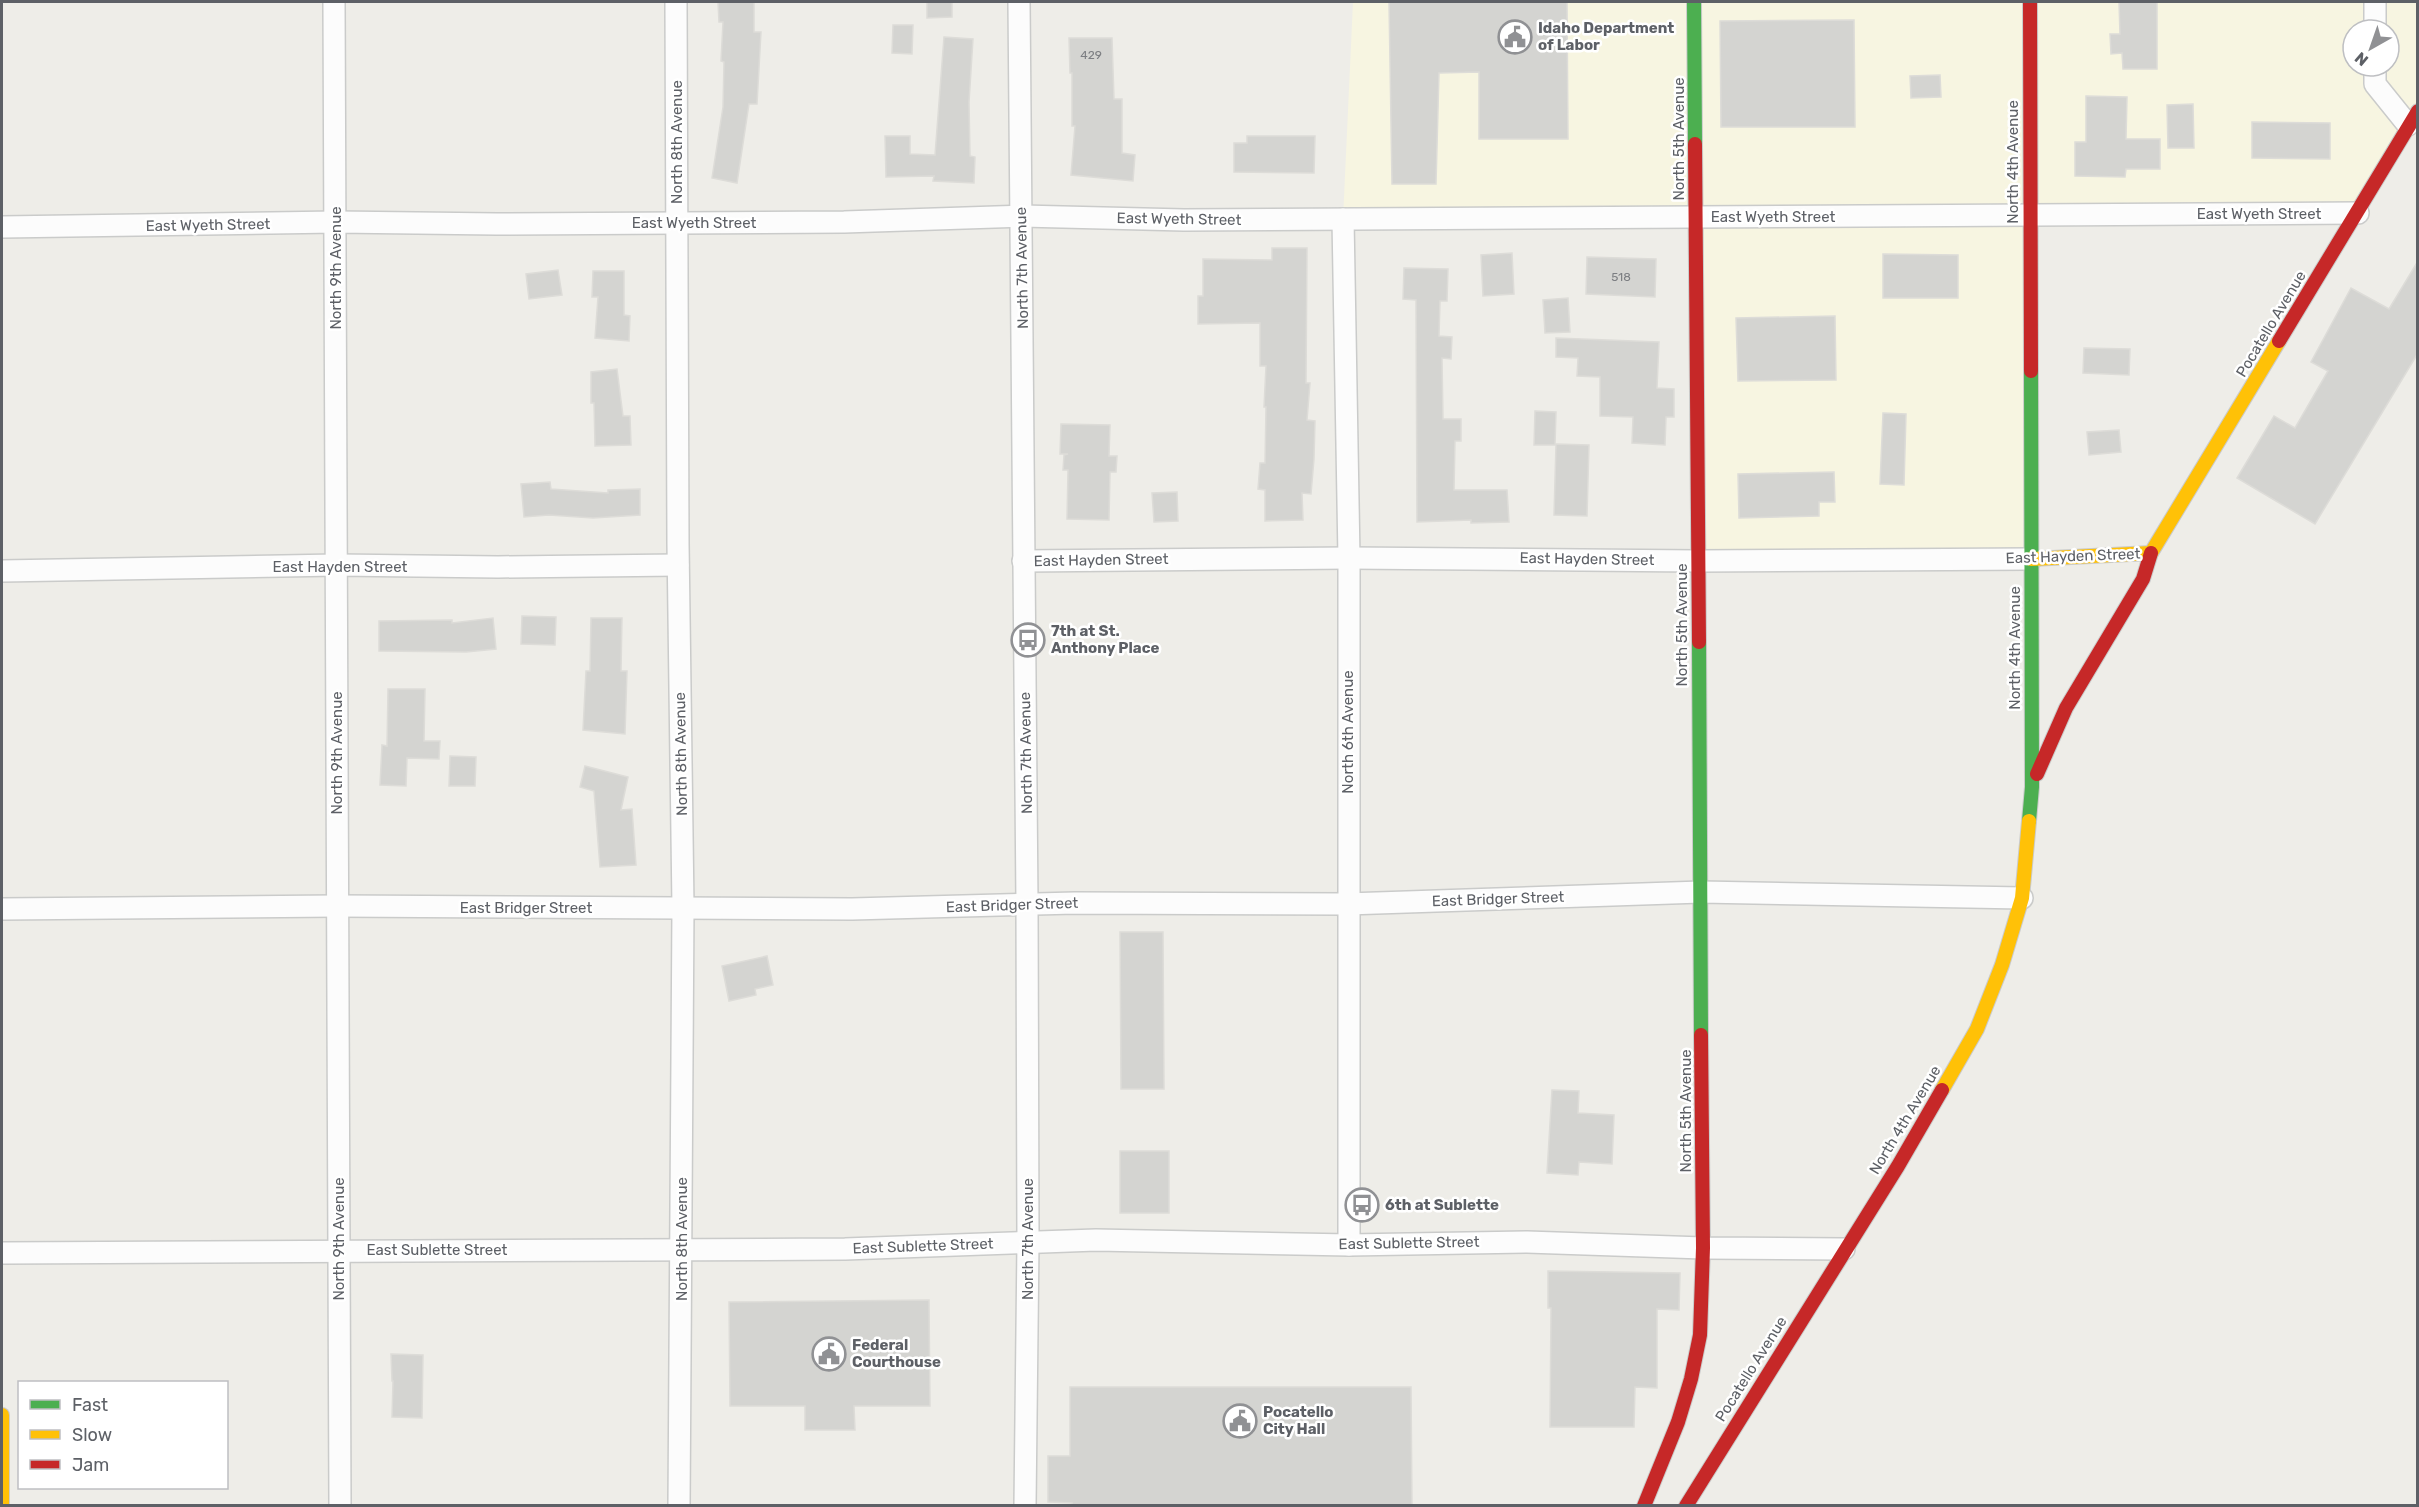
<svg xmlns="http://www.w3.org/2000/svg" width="2419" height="1507" viewBox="0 0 2419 1507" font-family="Rubik,sans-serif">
  <rect width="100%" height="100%" fill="#eeede8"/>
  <path fill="#f7f5e1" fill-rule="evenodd" d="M1353 2H2417V111L2358 213 2029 215 2031 559 1698 561 1696 217 1343 219ZM2353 30H2389V66H2353Z"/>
  <g fill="#d4d4d1" stroke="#dddcd8" stroke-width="1.5">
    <path d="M718 2H754V32H761L757 104H749L737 183 712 178 723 107 724 62 721 61 723 22H719Z"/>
    <path d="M927 2H952V17L927 18Z"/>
    <path d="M1389 2H1567L1568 139H1479V72L1439 73 1436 184H1392Z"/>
    <path d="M2119 2H2157V69H2123L2122 53 2111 54 2110 34H2120Z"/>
    <path d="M1854 20 1855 127H1721L1720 21Z"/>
    <path d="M893 25H913L912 54 892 53Z"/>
    <path d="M944 37 973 39 969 102 970 156 975 157 974 183 933 181 934 176 886 177 885 136H910V154L935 155Z"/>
    <path d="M1069 38H1112L1114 99H1122V153L1135 155 1133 181 1071 175 1075 126H1072V73H1070Z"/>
    <path d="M1940 75 1941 97 1911 98 1910 76Z"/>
    <path d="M2086 96 2127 97 2126 139H2160V169H2126L2125 177 2075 176V142H2086Z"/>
    <path d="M2193 104 2194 148H2168L2167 105Z"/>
    <path d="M2252 122 2330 123V159L2252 158Z"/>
    <path d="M1247 136H1315L1314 173 1234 172V143H1247Z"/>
    <path d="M1272 248H1307L1306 383H1310L1307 420 1315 421 1314 459 1311 494 1302 493 1303 520 1265 521V490L1258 489 1260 463H1265L1266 407H1264L1266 366H1260V323L1198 324V296H1203V259L1272 260Z"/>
    <path d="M1512 253 1514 294 1483 296 1481 255Z"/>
    <path d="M1883 254 1958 255V298H1883Z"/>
    <path d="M1587 257 1656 259 1655 297 1586 294Z"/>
    <path d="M2418 261V353L2315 524 2237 478 2274 416 2295 428 2328 371 2311 362 2351 288 2389 309Z"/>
    <path d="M1404 268 1448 269 1447 301H1440L1439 336 1452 337 1451 359 1442 358 1443 419H1461V441H1455L1454 490H1507L1509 522 1471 523V520L1417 522 1416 300 1403 299Z"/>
    <path d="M558 270 562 295 529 299 526 274Z"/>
    <path d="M593 271H624V315L630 316 629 341 595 338 598 297H592Z"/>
    <path d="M1568 298 1570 332 1545 333 1543 300Z"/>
    <path d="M1835 316 1836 380 1738 381 1736 318Z"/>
    <path d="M1556 338 1659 342 1657 388 1674 389V417H1666L1665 445 1632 443 1633 417 1600 416V377L1577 376 1578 358 1556 357Z"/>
    <path d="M2084 348 2130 349 2129 375 2083 373Z"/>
    <path d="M617 369 623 416H630L631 445 595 446 594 403H591V372Z"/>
    <path d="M1535 411 1556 412 1555 445H1534Z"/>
    <path d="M1883 413 1906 414 1904 485 1880 484Z"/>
    <path d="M1061 424 1110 425 1109 456H1117L1116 472H1110L1109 520 1067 519 1068 470H1063L1064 455 1068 454H1060Z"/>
    <path d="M2119 430 2121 452 2089 455 2087 432Z"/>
    <path d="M1556 444 1589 445 1587 516 1554 515Z"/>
    <path d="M1834 472 1835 502H1819V516L1739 518 1738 474Z"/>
    <path d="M550 482 551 489 608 493V490L640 489V515L593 518 549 515 524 517 521 484Z"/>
    <path d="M1177 492 1178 521 1154 522 1152 493Z"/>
    <path d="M522 616 556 617 555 645 521 644Z"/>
    <path d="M493 618 496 649 466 652 379 651V621L452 620V623Z"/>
    <path d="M591 618H622L621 671H627L625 734 583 730 586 671H590Z"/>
    <path d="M388 689H425L424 741H440L439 759 407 758 406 786 380 785 382 745 387 746Z"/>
    <path d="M450 756 476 757 475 786H449Z"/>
    <path d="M585 766 628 777 621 810 632 809 636 865 600 867 594 791 580 787Z"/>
    <path d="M1120 932H1163L1164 1089H1121Z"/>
    <path d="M767 956 773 985 755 989 756 995 729 1001 722 966Z"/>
    <path d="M1552 1090 1579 1091 1578 1113 1614 1115 1612 1164 1579 1162 1578 1175 1547 1173Z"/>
    <rect x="1120" y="1151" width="49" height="62"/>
    <path d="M1548 1271 1680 1273 1679 1310 1657 1309V1388L1635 1387 1634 1427H1550L1551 1308H1548Z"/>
    <path d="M929 1300 930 1406H854L855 1430H805V1406H730L729 1302Z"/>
    <path d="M391 1354 423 1355 422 1418 392 1417 393 1381H392Z"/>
    <path d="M1070 1387H1411L1412 1506H1072V1503L1048 1502V1456H1070Z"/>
  </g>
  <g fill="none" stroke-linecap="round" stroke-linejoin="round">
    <g stroke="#cacbca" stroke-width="24">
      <g id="street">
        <path d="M334 2 340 1506"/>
        <path d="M676 2 678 543 683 907 679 1506"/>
        <path d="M1019 2 1027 903 1028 1242 1025 1506"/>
        <path d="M2375 2V30"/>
        <path d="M2375 66V84L2408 125"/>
        <path d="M1343 219 1349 558V1245"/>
        <path d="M2 227 336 222 497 224 844 222 1022 216 1184 220 2358 213"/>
        <path d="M1023 561 1349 558 1698 561 2031 559"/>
        <path d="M2 571 337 565 498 567 678 565"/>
        <path d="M2 909 337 906 852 909 1075 903 1347 904 1701 892 2022 898"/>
        <path d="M2 1253 845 1249 1096 1240 1349 1245 1527 1242 1703 1248 1844 1249"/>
      </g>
    </g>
    <g stroke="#cacbca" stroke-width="16">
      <g id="fast">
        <path d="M1694 2 1695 144"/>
        <path d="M1699 642 1701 1035"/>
        <path d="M2029 821 2032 787 2031 371"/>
      </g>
    </g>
    <g stroke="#cacbca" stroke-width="16">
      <g id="slow">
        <path d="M2031 559 2151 553 2279 341"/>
        <path d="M1942 1090 1977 1029 2002 965 2022 898 2029 821"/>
        <path d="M2 1415V1506"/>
      </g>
    </g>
    <g stroke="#cacbca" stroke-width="16">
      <g id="jam">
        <path d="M2030 2 2031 371"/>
        <path d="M1695 144 1699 642"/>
        <path d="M2279 341 2418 111"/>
        <path d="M2037 774 2066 708 2143 579 2151 553"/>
        <path d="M1644 1506 1678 1422 1691 1379 1700 1335 1703 1248 1701 1035"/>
        <path d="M1686 1506 1898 1166 1942 1090"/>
      </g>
    </g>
    <use href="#street" stroke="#fcfcfc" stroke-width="21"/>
    <use href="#fast" stroke="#4caf50" stroke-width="14"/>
    <use href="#slow" stroke="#ffc107" stroke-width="14"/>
    <use href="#jam" stroke="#c62828" stroke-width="14"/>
  </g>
  <defs>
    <g id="civic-ring" transform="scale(1.725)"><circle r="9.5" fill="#fff" stroke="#909194" stroke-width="1.5"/><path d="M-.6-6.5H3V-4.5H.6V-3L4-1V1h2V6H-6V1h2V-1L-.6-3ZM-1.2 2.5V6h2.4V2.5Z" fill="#909194"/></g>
    <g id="bus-ring" transform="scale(1.725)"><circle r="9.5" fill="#fff" stroke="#909194" stroke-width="1.5"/><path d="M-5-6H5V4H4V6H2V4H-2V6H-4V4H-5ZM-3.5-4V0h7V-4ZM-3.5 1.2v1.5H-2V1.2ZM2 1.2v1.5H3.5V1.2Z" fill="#909194"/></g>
  </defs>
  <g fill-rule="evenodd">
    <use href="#civic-ring" x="1515" y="37"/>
    <use href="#bus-ring" x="1028" y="640"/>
    <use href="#bus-ring" x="1362" y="1205"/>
    <use href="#civic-ring" x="829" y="1354"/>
    <use href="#civic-ring" x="1240" y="1421"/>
  </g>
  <g text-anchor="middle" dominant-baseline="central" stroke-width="5" stroke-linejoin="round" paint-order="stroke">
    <g font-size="12" fill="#7c7e82">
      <text x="1091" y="55">429</text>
      <text x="1621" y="277">518</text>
    </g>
    <g font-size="15" font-weight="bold" fill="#5d6066" stroke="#fff" text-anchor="start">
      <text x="1538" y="28">Idaho Department<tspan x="1538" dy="17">of Labor</tspan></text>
      <text x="1051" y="631">7th at St.<tspan x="1051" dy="17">Anthony Place</tspan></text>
      <text x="1385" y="1205">6th at Sublette</text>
      <text x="852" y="1345">Federal<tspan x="852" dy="17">Courthouse</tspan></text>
      <text x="1263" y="1412">Pocatello<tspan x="1263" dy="17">City Hall</tspan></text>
    </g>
    <g font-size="15" fill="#5d6066" stroke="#fff">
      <text transform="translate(1679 139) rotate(-90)">North 5th Avenue</text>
      <text transform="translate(677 142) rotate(-90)">North 8th Avenue</text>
      <text transform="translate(2013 162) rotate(-90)">North 4th Avenue</text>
      <text x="2259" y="214">East Wyeth Street</text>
      <text x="1773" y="217">East Wyeth Street</text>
      <text transform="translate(1179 219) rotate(1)">East Wyeth Street</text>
      <text x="694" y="223">East Wyeth Street</text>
      <text transform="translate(208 225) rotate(-1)">East Wyeth Street</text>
      <text transform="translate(336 268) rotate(-90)">North 9th Avenue</text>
      <text transform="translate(1022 268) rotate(-91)">North 7th Avenue</text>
      <text transform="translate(2271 324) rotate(-59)">Pocatello Avenue</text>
      <text transform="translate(2073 556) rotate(-2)">East Hayden Street</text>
      <text transform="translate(1587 559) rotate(1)">East Hayden Street</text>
      <text transform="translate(1101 560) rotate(-1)">East Hayden Street</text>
      <text x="340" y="567">East Hayden Street</text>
      <text transform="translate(1682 625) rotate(-90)">North 5th Avenue</text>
      <text transform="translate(2015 648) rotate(-90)">North 4th Avenue</text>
      <text transform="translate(1348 732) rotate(-90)">North 6th Avenue</text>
      <text transform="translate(337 753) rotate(-90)">North 9th Avenue</text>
      <text transform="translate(1026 753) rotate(-91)">North 7th Avenue</text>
      <text transform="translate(681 754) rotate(-91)">North 8th Avenue</text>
      <text transform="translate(1498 899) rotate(-2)">East Bridger Street</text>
      <text transform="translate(1012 905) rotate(-2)">East Bridger Street</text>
      <text x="526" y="908">East Bridger Street</text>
      <text transform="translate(1686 1111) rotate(-90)">North 5th Avenue</text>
      <text transform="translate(1905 1120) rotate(-59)">North 4th Avenue</text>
      <text transform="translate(339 1239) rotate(-90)">North 9th Avenue</text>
      <text transform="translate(682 1239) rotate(-90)">North 8th Avenue</text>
      <text transform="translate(1028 1239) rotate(-90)">North 7th Avenue</text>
      <text transform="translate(1409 1243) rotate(-1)">East Sublette Street</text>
      <text transform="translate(923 1246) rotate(-2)">East Sublette Street</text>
      <text x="437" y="1250">East Sublette Street</text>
      <text transform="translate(1751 1369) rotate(-58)">Pocatello Avenue</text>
    </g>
  </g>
  <rect width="2419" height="1507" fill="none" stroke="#5d6066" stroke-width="6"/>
  <rect x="18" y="1381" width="210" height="108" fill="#ffffff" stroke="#bebfc2" stroke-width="1.5"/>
  <rect x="30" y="1400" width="30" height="9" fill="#4caf50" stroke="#bebfc2" stroke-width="1.5"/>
  <text x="72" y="1411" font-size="18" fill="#5d6066">Fast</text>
  <rect x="30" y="1430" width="30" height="9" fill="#ffc107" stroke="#bebfc2" stroke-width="1.5"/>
  <text x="72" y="1441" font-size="18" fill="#5d6066">Slow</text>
  <rect x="30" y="1460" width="30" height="9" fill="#c62828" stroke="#bebfc2" stroke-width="1.5"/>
  <text x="72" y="1471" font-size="18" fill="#5d6066">Jam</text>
  <g transform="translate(2371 48) rotate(220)"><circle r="28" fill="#ffffff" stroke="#bebfc2" stroke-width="1.5"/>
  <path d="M0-4.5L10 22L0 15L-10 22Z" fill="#909194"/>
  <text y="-9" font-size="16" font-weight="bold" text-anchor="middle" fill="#5d6066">N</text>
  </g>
</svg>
